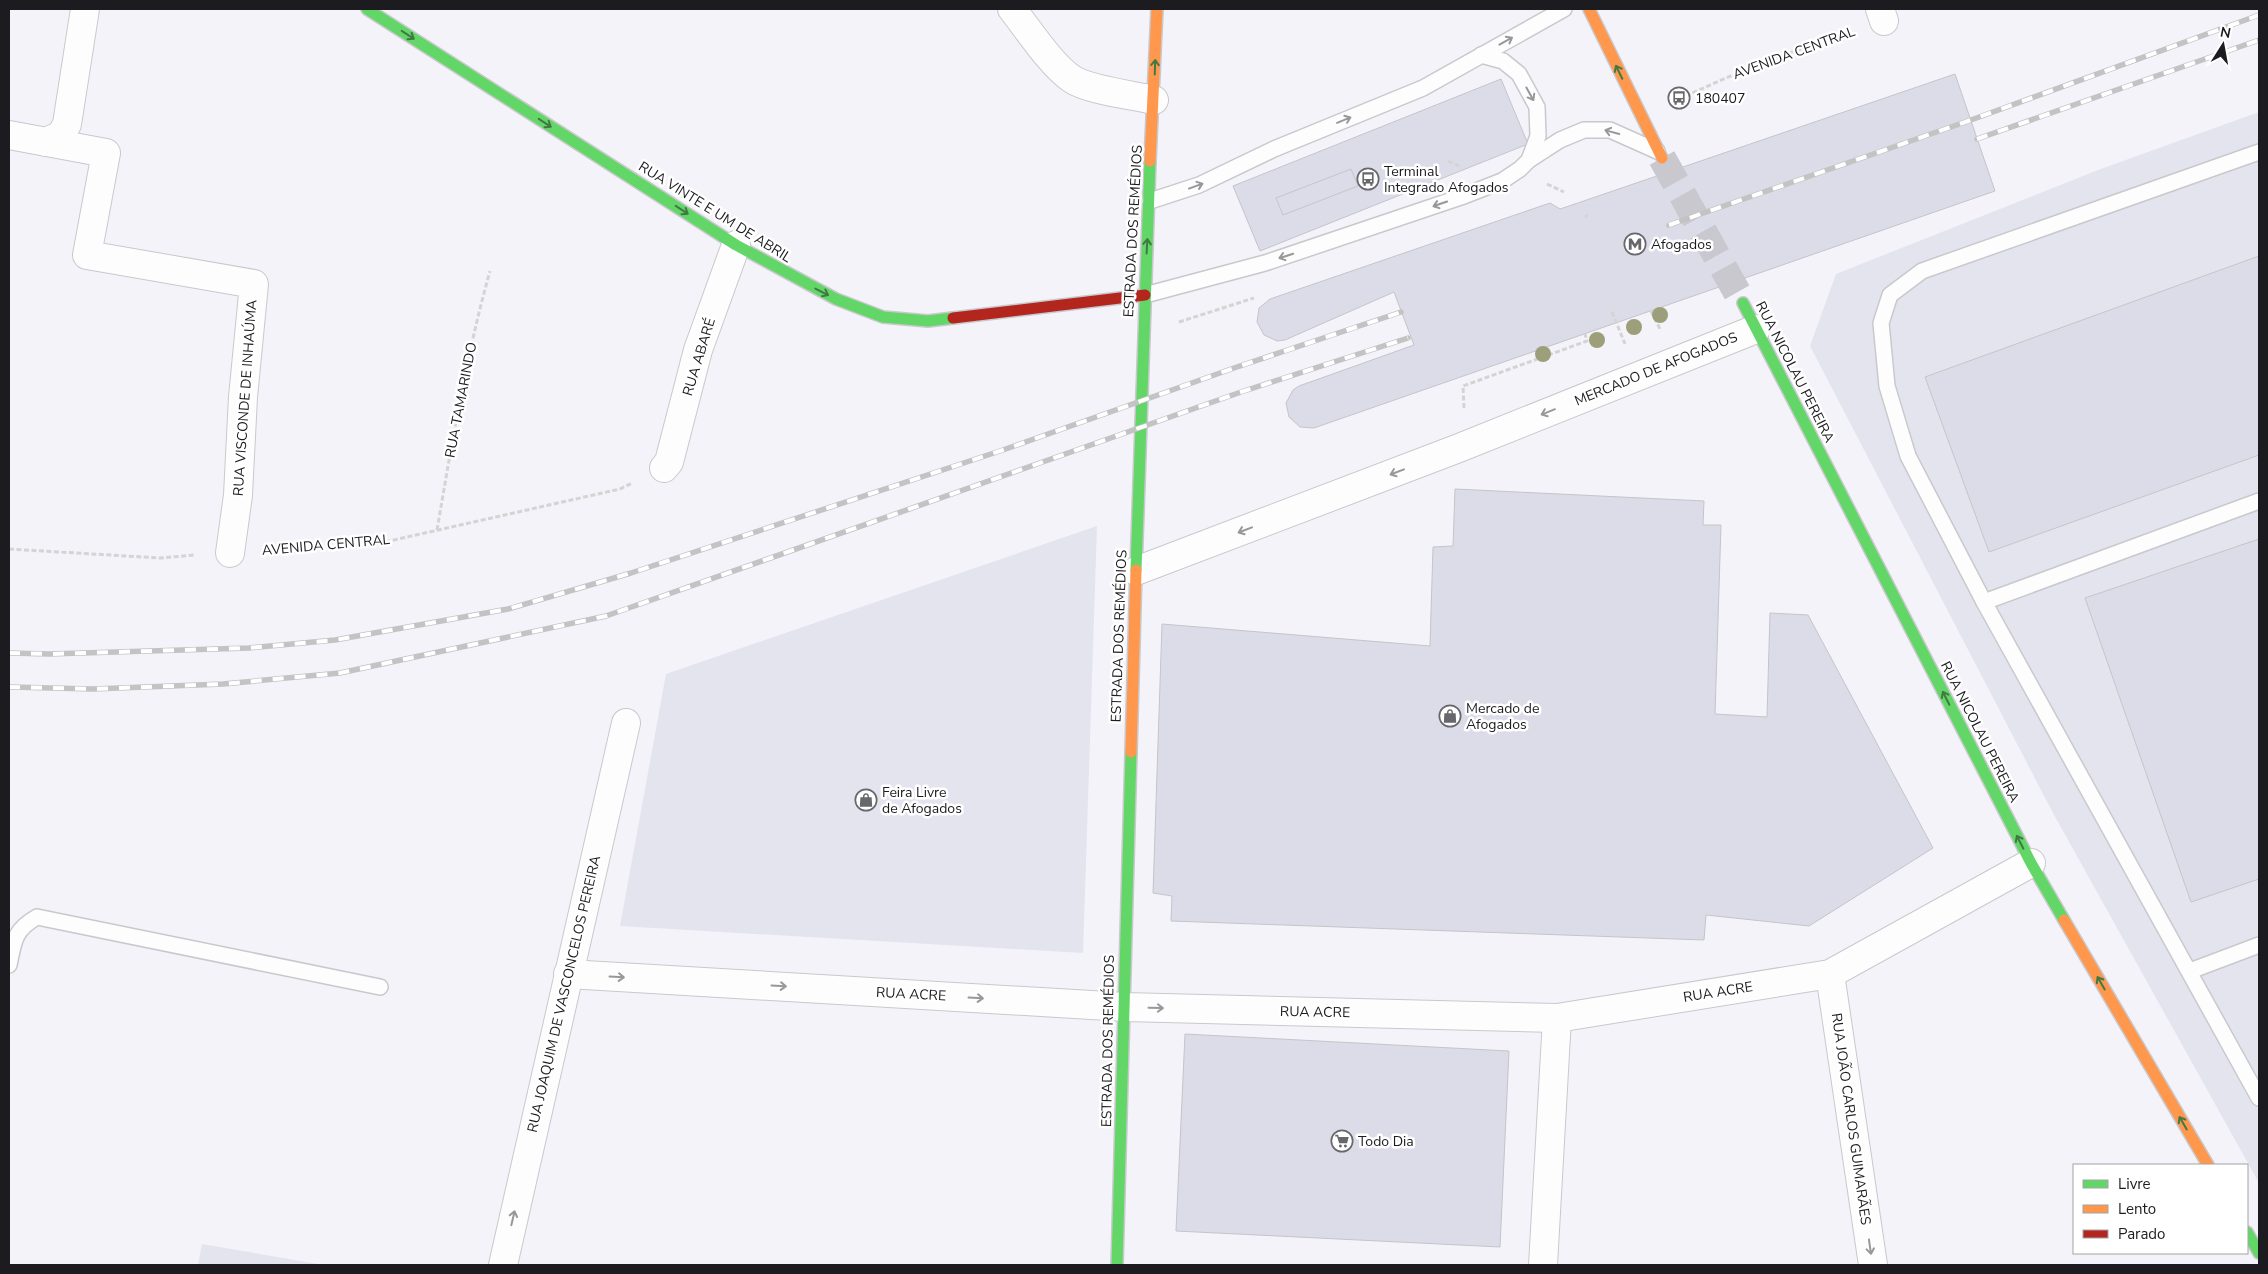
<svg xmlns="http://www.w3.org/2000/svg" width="2268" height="1274" viewBox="0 0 2268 1274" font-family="'Nunito Sans',sans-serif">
  <rect width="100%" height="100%" fill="#f3f3f9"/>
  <g fill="#e4e4ef">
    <path d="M2259 112V1183L2053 813 1810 346 1836 274 2098 170Z"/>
    <path d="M1097 526 1083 953 620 926 666 674Z"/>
    <path d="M202 1244 324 1265H198Z"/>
  </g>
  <g fill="#dcdce9" stroke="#c4c4c9">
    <path d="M1955 74 1995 191 1314 428 1300 427 1289 417 1286 403 1293 390 1299 386 1414 345 1394 292 1285 340 1277 341 1264 335 1257 322 1259 308 1270 299 1550 203 1560 209 1569 206Z"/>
    <path d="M1501 79 1528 144 1260 251 1233 186Z"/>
    <path d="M1351 169 1358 186 1283 215 1276 198Z"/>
    <path d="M2259 256V455L1989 552 1925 377Z"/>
    <path d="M1455 489 1704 501 1703 525H1721L1715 714 1767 717 1770 613 1808 615 1933 848 1809 926 1706 915 1704 940 1171 921 1172 896 1153 893 1162 624 1430 646 1433 547 1453 546Z"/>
    <path d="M2259 539V879L2191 902 2085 598Z"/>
    <path d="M1185 1034 1509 1051 1500 1247 1176 1231Z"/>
  </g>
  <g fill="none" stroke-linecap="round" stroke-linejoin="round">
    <path stroke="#c8c8ce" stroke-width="28" stroke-dasharray="28 14" stroke-linecap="butt" d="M1662 158 1743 303"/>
    <g stroke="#c9c9cd" stroke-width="18">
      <g id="lane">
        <path d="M1481 55 1503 61 1519 74 1537 107 1538 136 1529 160"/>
        <path d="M2259 152 1922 271 1890 295 1881 323 1887 386 1908 456 1984 602 2259 1098"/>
        <path d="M1150 201 1199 185 1274 149 1423 88 1564 9"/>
        <path d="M1145 295 1265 263 1461 197 1502 181 1520 169 1529 160 1560 140 1584 130H1610L1657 151"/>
        <path d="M1984 602 2259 501"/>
        <path d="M9 965C14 941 14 930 37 917L380 987"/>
        <path d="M2190 971 2259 945"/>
      </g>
    </g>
    <g stroke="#c9c9cd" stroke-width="30">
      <g id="street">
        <path d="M1012 9C1028 29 1051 65 1072 79 1088 90 1133 95 1154 100"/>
        <path d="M1880 9 1884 21"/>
        <path d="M9 135 106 153 87 255 254 284 243 397 238 495 230 553"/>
        <path d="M46 142 61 135 67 124 85 9"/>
        <path d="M664 468 669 462 698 350 736 245"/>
        <path d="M1136 571 1459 448 1756 329"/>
        <path d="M568 974 1125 1007 1557 1018 1830 974 2031 863"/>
        <path d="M1830 974 1873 1265"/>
        <path d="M503 1265 626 723"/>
        <path d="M1543 1265 1557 1018"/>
      </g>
    </g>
    <g stroke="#c9c9cd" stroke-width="14">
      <g id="fast">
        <path d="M367 9 736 245 836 299 883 317 928 321 953 318"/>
        <path d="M1743 303 2031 863 2064 920"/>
        <path d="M1136 570 1150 161"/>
        <path d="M2247 1232 2259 1253"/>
        <path d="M1117 1265 1131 752"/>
      </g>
    </g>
    <g stroke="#c9c9cd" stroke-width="14">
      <g id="slow">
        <path d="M1589 9 1662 158"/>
        <path d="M1150 161 1157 9"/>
        <path d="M1131 752 1136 570"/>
        <path d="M2064 920 2208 1165"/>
      </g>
    </g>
    <g stroke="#c9c9cd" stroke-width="14">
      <path id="jam" d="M953 318 1145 295"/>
    </g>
    <g stroke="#d4d4d5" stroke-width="3" stroke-dasharray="5 2.5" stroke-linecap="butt">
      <path d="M1672 102 1762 62 1850 33"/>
      <path d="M1448 161 1459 166"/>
      <path d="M1547 184 1564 192"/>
      <path d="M1585 217 1588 215"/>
      <path d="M1651 311 1661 331"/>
      <path d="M1612 312 1625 344"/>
      <path d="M1179 322 1254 298"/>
      <path d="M1464 408 1463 386 1587 341 1585 334"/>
      <path d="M437 530C452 443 466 356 490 271"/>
      <path d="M9 549 160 558 195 555"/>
      <path d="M266 551 376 544 620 489 632 483"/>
    </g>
    <use href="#lane" stroke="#fdfdfe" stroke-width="15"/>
    <use href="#street" stroke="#fdfdfe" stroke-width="28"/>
    <use href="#fast" stroke="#63d668" stroke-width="11"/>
    <use href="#slow" stroke="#ff974d" stroke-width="11"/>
    <use href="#jam" stroke="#b3261e" stroke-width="11"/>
    <g stroke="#c3c3c4" stroke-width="5.5">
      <g id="rail">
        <path d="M1977 139 2259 40"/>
        <path d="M1669 225 1971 120 2259 15"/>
        <path d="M9 653 49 654 249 648 335 640 508 609 631 573 1003 450 1234 368 1401 312"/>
        <path d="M9 687 93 689 223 684 340 673 606 616 1241 392 1408 338"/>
      </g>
    </g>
    <use href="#rail" stroke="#fff" stroke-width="4" stroke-dasharray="11" stroke-linecap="butt"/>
  </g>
  <g fill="#9c9f7a">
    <circle cx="1660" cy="315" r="8"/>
    <circle cx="1634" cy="327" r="8"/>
    <circle cx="1597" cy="340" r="8"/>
    <circle cx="1543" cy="354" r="8"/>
  </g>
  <defs><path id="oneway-shaft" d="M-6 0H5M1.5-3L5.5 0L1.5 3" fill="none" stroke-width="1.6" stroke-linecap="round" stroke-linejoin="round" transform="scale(1.25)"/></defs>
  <g stroke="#407944">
    <use href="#oneway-shaft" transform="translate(408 35) rotate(33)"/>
    <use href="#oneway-shaft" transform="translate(1155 67) rotate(-88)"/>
    <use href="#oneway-shaft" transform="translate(1619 72) rotate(-116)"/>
    <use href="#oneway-shaft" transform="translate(545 123) rotate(33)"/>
    <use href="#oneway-shaft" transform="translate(682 210) rotate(33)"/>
    <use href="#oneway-shaft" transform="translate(1147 246) rotate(-87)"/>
    <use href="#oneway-shaft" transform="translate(822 292) rotate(27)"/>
    <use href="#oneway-shaft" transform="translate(1946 698) rotate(-117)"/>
    <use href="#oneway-shaft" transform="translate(2020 842) rotate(-117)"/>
    <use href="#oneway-shaft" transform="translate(2101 983) rotate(-120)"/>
    <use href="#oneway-shaft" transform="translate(2183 1123) rotate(-120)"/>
  </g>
  <g stroke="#98989a">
    <use href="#oneway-shaft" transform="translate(1506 41) rotate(-29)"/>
    <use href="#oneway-shaft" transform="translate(1530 94) rotate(61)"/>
    <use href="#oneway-shaft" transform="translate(1344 120) rotate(-22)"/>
    <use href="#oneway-shaft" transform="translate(1612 132) rotate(-165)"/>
    <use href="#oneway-shaft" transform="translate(1196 186) rotate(-20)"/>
    <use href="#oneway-shaft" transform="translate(1440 204) rotate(161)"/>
    <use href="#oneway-shaft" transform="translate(1286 256) rotate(162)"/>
    <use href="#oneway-shaft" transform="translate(1548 412) rotate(158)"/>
    <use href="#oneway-shaft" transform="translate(1397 472) rotate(159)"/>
    <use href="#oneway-shaft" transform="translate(1245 530) rotate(159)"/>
    <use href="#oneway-shaft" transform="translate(617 977) rotate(3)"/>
    <use href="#oneway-shaft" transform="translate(779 986) rotate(3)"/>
    <use href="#oneway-shaft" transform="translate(976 998) rotate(3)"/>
    <use href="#oneway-shaft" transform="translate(1156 1008) rotate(1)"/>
    <use href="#oneway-shaft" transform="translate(513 1218) rotate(-77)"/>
    <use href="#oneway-shaft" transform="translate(1870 1247) rotate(82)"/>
  </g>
  <defs>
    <g id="bus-ring" transform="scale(1.125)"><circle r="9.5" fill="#fff" stroke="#67676c" stroke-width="1.5"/><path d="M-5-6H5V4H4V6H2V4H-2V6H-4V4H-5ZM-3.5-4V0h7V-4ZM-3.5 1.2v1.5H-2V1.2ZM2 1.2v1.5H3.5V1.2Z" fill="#67676c"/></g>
    <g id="metro-ring" transform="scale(1.125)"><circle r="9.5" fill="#fff" stroke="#67676c" stroke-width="1.5"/><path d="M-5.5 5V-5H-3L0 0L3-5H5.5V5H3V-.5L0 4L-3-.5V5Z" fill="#67676c"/></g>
    <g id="shop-ring" transform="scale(1.125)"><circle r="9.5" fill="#fff" stroke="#67676c" stroke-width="1.5"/><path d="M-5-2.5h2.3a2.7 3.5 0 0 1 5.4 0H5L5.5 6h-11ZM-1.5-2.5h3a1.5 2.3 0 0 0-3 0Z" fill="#67676c"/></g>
    <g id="supermarket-ring" transform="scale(1.125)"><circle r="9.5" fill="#fff" stroke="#67676c" stroke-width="1.5"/><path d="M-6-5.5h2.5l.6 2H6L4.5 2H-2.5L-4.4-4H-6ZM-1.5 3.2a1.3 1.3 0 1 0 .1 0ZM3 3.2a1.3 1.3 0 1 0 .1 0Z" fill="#67676c"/></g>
  </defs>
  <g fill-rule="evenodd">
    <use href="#bus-ring" x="1679" y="98"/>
    <use href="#bus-ring" x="1368" y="179"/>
    <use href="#metro-ring" x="1635" y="244"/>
    <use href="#shop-ring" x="1450" y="716"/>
    <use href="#shop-ring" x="866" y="800"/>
    <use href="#supermarket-ring" x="1342" y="1141"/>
  </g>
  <g text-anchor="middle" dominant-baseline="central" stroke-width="5" stroke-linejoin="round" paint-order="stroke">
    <g font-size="14" fill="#1c1c20" stroke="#fff">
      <text transform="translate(1794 53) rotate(-20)">AVENIDA CENTRAL</text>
      <text transform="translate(715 212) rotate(32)">RUA VINTE E UM DE ABRIL</text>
      <text transform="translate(1133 231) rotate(-87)">ESTRADA DOS REMÉDIOS</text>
      <text transform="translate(699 357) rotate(-73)">RUA ABARÉ</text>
      <text transform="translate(1656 369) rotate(-22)">MERCADO DE AFOGADOS</text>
      <text transform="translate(1795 372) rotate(63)">RUA NICOLAU PEREIRA</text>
      <text transform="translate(245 398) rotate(-86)">RUA VISCONDE DE INHAÚMA</text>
      <text transform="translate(461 400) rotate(-79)">RUA TAMARINDO</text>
      <text transform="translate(326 545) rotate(-5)">AVENIDA CENTRAL</text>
      <text transform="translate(1119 636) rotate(-88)">ESTRADA DOS REMÉDIOS</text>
      <text transform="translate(1980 732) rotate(63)">RUA NICOLAU PEREIRA</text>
      <text transform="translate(1718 992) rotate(-9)">RUA ACRE</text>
      <text transform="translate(564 994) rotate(-77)">RUA JOAQUIM DE VASCONCELOS PEREIRA</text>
      <text transform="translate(911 994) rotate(3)">RUA ACRE</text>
      <text transform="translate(1315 1012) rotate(1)">RUA ACRE</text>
      <text transform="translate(1108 1041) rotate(-89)">ESTRADA DOS REMÉDIOS</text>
      <text transform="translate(1851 1119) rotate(82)">RUA JOÃO CARLOS GUIMARÃES</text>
    </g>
    <g font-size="14" fill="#1c1c20" stroke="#fff" text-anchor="start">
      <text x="1695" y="98">180407</text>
      <text x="1384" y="171">Terminal<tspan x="1384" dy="16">Integrado Afogados</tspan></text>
      <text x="1651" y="244">Afogados</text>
      <text x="1466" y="708">Mercado de<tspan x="1466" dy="16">Afogados</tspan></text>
      <text x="882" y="792">Feira Livre<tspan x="882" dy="16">de Afogados</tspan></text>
      <text x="1358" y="1141">Todo Dia</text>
    </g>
  </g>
  <rect width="2268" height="1274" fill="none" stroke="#1c1c20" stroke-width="20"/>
  <rect x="2073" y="1164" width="175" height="90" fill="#ffffff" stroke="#a4a4a6"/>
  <rect x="2083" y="1180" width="25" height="8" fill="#63d668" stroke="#a4a4a6"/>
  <text x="2118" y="1189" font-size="15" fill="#1c1c20">Livre</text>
  <rect x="2083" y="1205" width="25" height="8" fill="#ff974d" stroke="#a4a4a6"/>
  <text x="2118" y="1214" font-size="15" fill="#1c1c20">Lento</text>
  <rect x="2083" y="1230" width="25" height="8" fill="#b3261e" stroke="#a4a4a6"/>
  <text x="2118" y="1239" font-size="15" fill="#1c1c20">Parado</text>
  <g transform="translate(2223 45) rotate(11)" stroke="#ffffff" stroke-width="4" paint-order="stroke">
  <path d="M0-4L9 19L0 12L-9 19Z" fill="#1c1c20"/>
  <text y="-8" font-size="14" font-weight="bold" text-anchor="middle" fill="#1c1c20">N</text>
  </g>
</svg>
